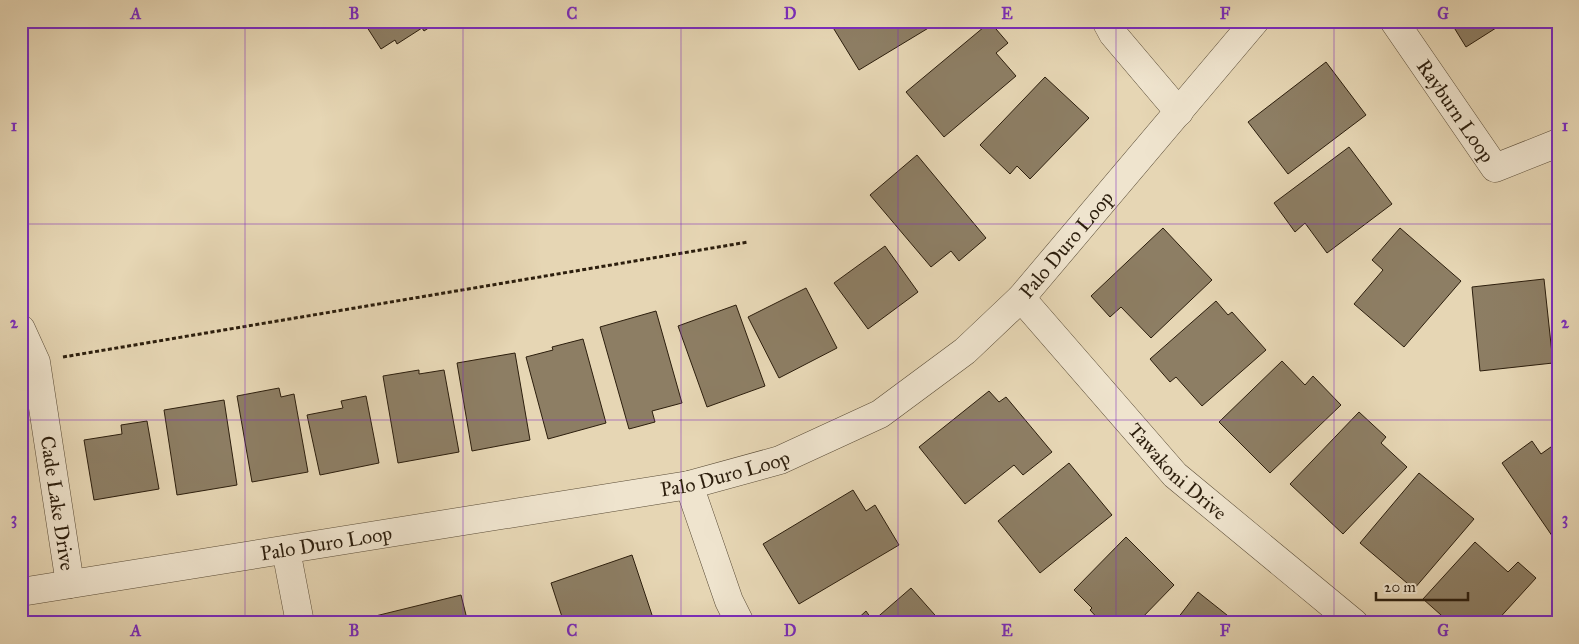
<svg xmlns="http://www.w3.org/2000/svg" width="1579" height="644" viewBox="0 0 1579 644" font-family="'IM FELL Great Primer',serif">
  <rect width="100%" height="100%" fill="#e6d6b4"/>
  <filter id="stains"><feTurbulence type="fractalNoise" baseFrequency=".004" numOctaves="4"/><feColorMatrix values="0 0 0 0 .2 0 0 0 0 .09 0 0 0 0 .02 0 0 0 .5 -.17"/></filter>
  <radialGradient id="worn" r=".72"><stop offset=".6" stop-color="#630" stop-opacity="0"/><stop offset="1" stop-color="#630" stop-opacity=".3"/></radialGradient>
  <g fill="#8d7e64" stroke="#2c1e0d">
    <path d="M363 21H439L424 31 422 28 397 44 395 40 381 49Z"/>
    <path d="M829 21H940L859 70Z"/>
    <path d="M1450 21H1507L1466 47Z"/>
    <path d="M990 22 1008 43 996 53 1016 76 944 137 906 92Z"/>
    <path d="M1326 62 1366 115 1288 174 1248 122Z"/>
    <path d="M1045 77 1089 118 1030 179 1017 166 1010 174 980 145Z"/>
    <path d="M1349 147 1392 204 1327 253 1305 223 1295 232 1274 203Z"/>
    <path d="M917 155 986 238 959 261 951 251 931 267 870 195Z"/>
    <path d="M1163 228 1212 280 1151 338 1121 307 1110 317 1091 296Z"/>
    <path d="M1400 228 1461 281 1404 347 1354 304 1383 270 1372 260Z"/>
    <path d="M885 246 918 292 868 329 834 283Z"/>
    <path d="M1544 279 1553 363 1480 371 1472 287Z"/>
    <path d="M806 288 837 348 779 378 748 317Z"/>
    <path d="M1216 301 1228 315 1232 312 1266 350 1202 406 1176 377 1170 382 1150 359Z"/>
    <path d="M736 305 765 386 707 407 678 326Z"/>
    <path d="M656 311 682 403 652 411 655 422 629 429 600 327Z"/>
    <path d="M583 339 606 423 548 439 526 357 553 350 552 347Z"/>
    <path d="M515 353 530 440 472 451 457 363Z"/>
    <path d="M1282 361 1305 385 1313 376 1341 405 1270 473 1219 422Z"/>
    <path d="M419 370V374L444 370 459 452 398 463 383 376Z"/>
    <path d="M279 388 281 397 294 394 308 472 252 482 237 396Z"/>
    <path d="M989 391 999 402 1006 397 1052 452 1023 475 1014 465 965 504 919 447Z"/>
    <path d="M366 396 379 463 320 475 307 415 343 408 341 401Z"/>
    <path d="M224 400 237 485 177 495 164 410Z"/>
    <path d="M1359 412 1386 437 1381 443 1407 467 1343 534 1290 484Z"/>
    <path d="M147 421 159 489 94 500 84 440 122 434 121 425Z"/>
    <path d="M1532 441 1541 454 1558 442 1557 543 1502 463Z"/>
    <path d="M1069 463 1112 515 1040 573 998 521Z"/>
    <path d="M1419 473 1474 519 1414 589 1360 543Z"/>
    <path d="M853 490 866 511 875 505 899 545 799 604 763 544Z"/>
    <path d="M1126 537 1174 585 1137 623H1102L1090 610 1092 608 1074 590Z"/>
    <path d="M1475 542 1508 572 1518 562 1536 578 1495 623H1450L1423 599Z"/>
    <path d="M632 555 653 618 640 623H564L551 583Z"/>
    <path d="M911 588 942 623H853L866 611 873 621Z"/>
    <path d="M1198 592 1237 623H1174Z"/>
    <path d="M461 595 468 623H356L355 621Z"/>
  </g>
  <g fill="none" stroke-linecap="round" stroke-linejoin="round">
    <g stroke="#5a4c37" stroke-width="29">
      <g id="minor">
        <path d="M1106 21 1113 34 1179 112"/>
        <path id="s1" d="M1394 21 1495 168 1558 143"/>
        <path id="s2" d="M1021 298 1175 475 1354 623"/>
        <path id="s3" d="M21 329 36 362 70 584"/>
        <path d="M689 485 729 601 740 623"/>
        <path d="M286 550 300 623"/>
        <path id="s4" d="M21 592 689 485 780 460 880 414 965 351 1021 298 1255 21"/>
      </g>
    </g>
    <path stroke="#2c1e0d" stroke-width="3" stroke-dasharray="4 2.5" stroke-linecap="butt" d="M63 357 748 242"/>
    <use href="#minor" stroke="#efe4ce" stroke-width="28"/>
  </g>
  <path fill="none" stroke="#7b2cbf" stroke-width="1" stroke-opacity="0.55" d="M245 21V623M463 21V623M681 21V623M898 21V623M1116 21V623M1334 21V623M21 224H1558M21 420H1558"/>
  <g text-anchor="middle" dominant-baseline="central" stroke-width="5" stroke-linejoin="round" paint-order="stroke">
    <g font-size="20" fill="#2c1e0d" stroke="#efe4ce">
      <text stroke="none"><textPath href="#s1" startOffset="109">Rayburn Loop</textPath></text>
      <text stroke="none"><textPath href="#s4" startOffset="1134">Palo Duro Loop</textPath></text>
      <text stroke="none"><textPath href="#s2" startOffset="234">Tawakoni Drive</textPath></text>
      <text stroke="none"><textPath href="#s4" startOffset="714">Palo Duro Loop</textPath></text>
      <text stroke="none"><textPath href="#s3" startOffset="179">Cade Lake Drive</textPath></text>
      <text stroke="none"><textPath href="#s4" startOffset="309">Palo Duro Loop</textPath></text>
    </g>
  </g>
  <rect width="1579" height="644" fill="none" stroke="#e6d6b4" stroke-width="55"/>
  <path d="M1376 592v8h92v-8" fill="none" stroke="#2c1e0d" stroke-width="2.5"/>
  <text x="1384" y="592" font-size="15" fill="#2c1e0d" stroke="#efe4ce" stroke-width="4" paint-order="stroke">20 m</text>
  <rect x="28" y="28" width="1524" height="588" fill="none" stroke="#7b2cbf" stroke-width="2"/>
  <g font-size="16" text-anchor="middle" font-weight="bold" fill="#7b2cbf">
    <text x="136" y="19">A</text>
    <text x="354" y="19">B</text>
    <text x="572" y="19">C</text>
    <text x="790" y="19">D</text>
    <text x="1007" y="19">E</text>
    <text x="1225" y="19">F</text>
    <text x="1443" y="19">G</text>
    <text x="14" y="131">1</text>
    <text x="1565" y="131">1</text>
    <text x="14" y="328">2</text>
    <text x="1565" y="328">2</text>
    <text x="14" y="524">3</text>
    <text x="1565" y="524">3</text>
    <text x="136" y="636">A</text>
    <text x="354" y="636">B</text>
    <text x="572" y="636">C</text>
    <text x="790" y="636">D</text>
    <text x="1007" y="636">E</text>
    <text x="1225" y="636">F</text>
    <text x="1443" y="636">G</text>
  </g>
  <rect width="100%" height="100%" filter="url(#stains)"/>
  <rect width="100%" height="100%" fill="url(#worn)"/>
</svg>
